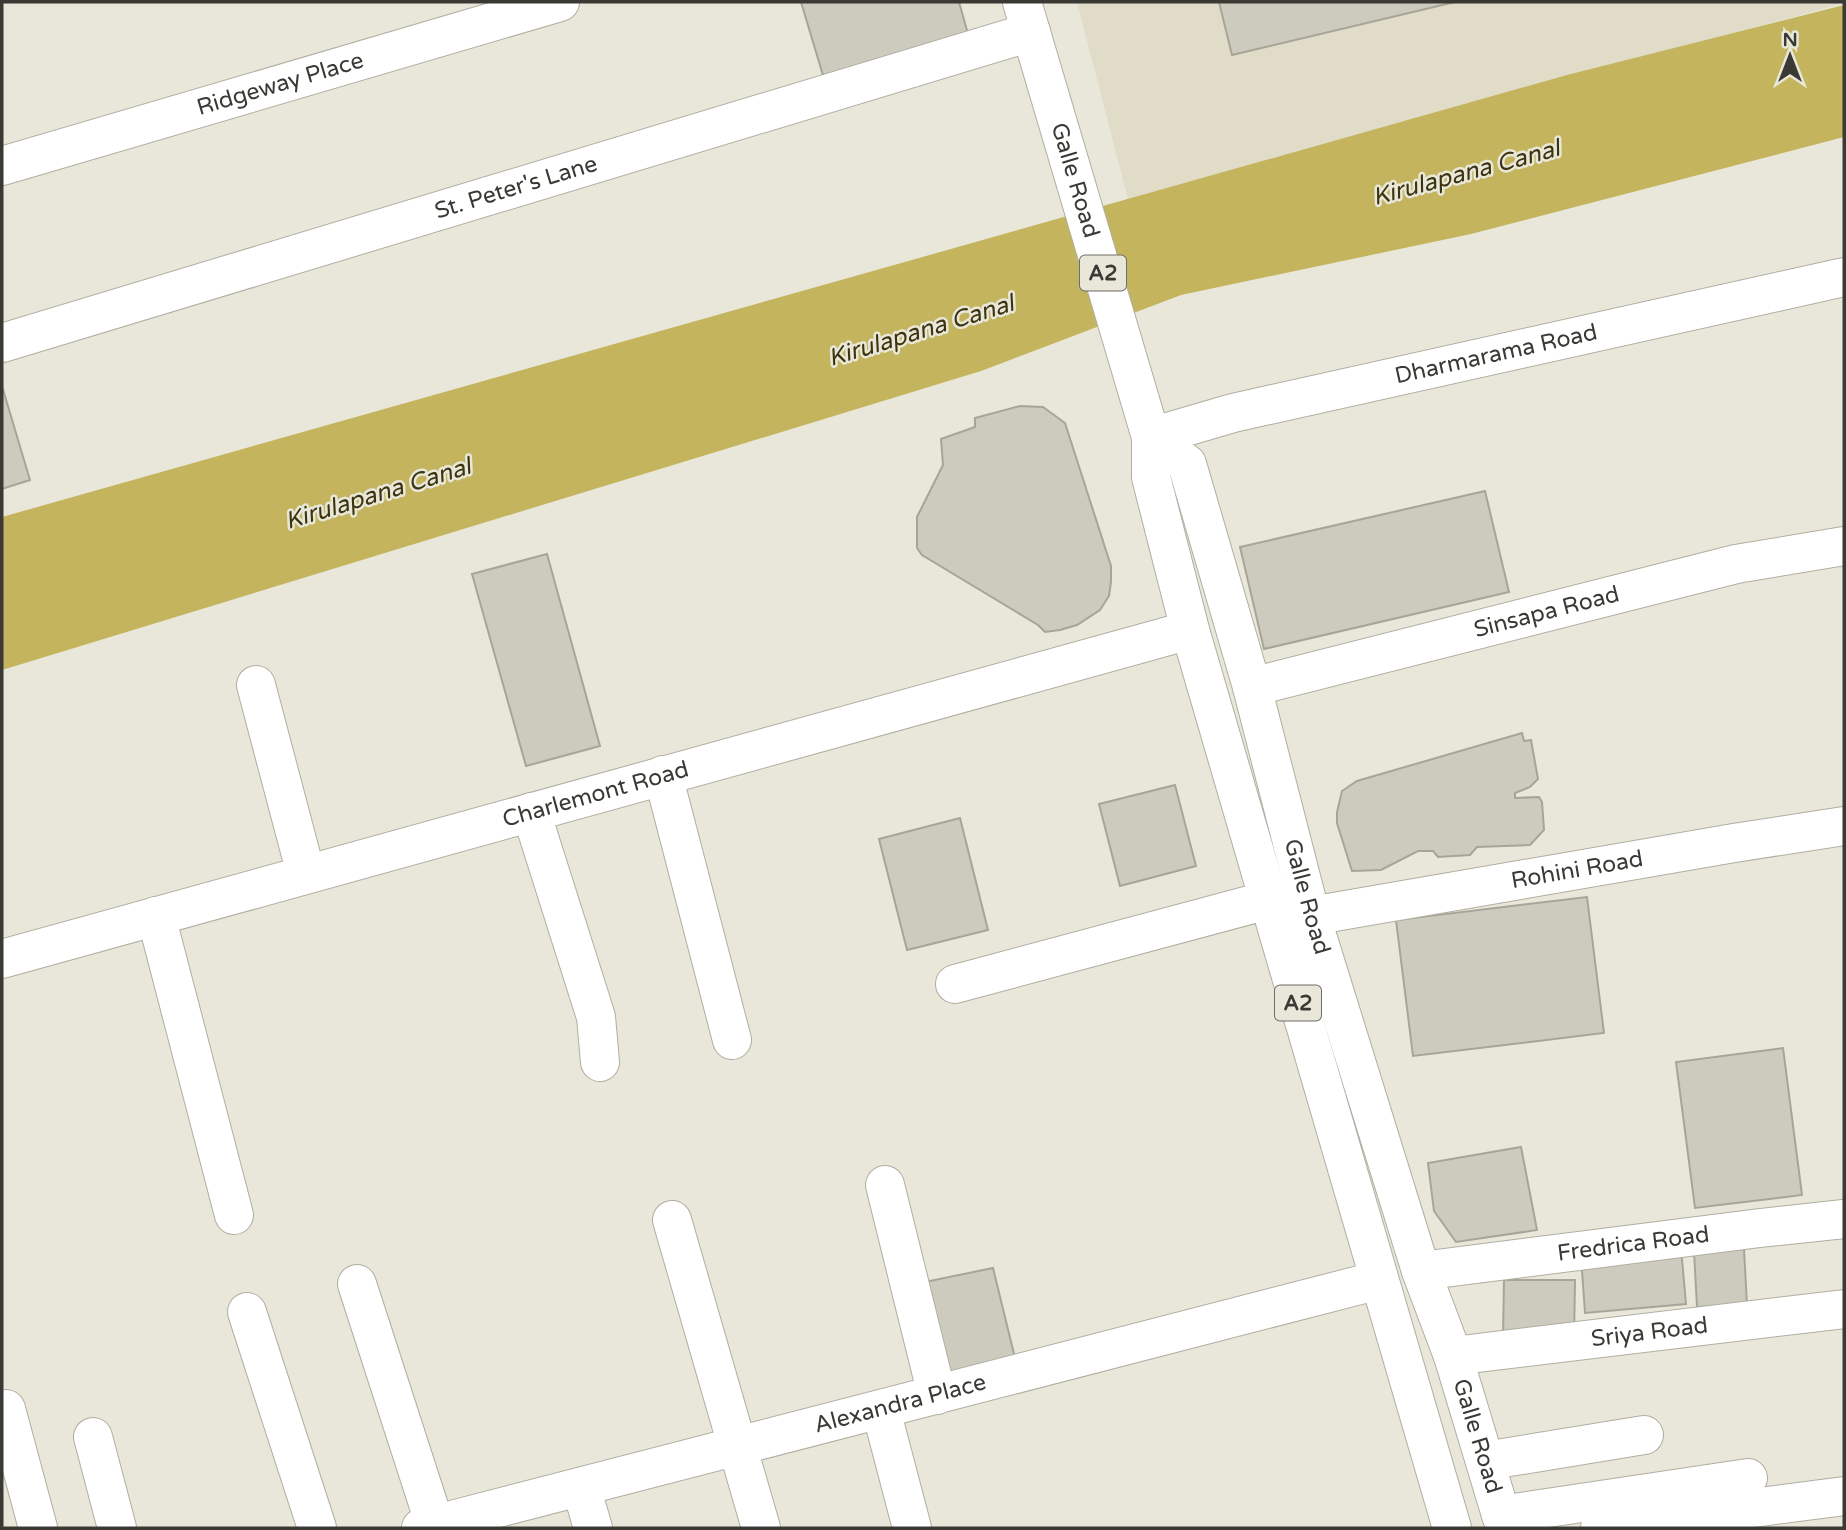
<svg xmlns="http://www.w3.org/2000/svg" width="1846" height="1530" viewBox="0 0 1846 1530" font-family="'Varela Round',sans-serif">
  <rect width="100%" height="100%" fill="#e9e7d9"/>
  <path fill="#e0dcc8" d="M1077 2H1844V3L1128 199Z"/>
  <path fill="#c3b45d" d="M1844 5V137L1471 234 1181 295 981 371 2 670V517L1567 75Z"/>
  <g fill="#cdcbbe" stroke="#a7a598" stroke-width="2">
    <path d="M801 2H959L970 41 825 82Z"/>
    <path d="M1219 2H1455L1232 55Z"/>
    <path d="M2 386 30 480 2 489Z"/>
    <path d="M1020 406 1043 407 1065 423 1111 566V582L1109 596 1100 610 1077 625 1060 630 1045 632 1038 625 922 555 917 548V517L943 465 941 439 975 427V418Z"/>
    <path d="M1485 491 1509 592 1264 649 1240 547Z"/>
    <path d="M547 554 600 746 526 766 472 574Z"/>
    <path d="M1522 733 1524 741 1531 740 1538 779 1530 787 1515 793V798L1539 797 1542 802 1544 830 1530 845 1477 847 1470 855 1438 857 1433 851H1418L1381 870 1352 871 1337 823V812L1342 791 1357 781Z"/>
    <path d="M1175 785 1196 866 1120 886 1099 804Z"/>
    <path d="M960 818 988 930 907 950 879 839Z"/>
    <path d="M1587 897 1604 1033 1413 1056 1396 920Z"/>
    <path d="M1783 1048 1802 1195 1695 1208 1676 1062Z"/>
    <path d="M1521 1147 1537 1230 1456 1242 1434 1211 1428 1163Z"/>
    <path d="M1681 1248 1686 1304 1585 1313 1581 1256Z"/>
    <path d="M1744 1249 1747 1305 1697 1307 1694 1251Z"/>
    <path d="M993 1268 1015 1358 939 1377 915 1284Z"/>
    <path d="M1504 1280H1575L1574 1339 1503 1338Z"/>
  </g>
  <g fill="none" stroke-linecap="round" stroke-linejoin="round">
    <g stroke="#b0aea2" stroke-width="40">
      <g id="minor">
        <path id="s1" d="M2 166 560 2"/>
        <path id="s2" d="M2 343 1031 32"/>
        <path d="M256 685 306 874"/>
        <path id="s3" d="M1252 687 1736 564 1844 546"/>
        <path d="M663 775 732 1040"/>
        <path d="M531 812 596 1017 600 1062"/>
        <path d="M156 916 234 1215"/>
        <path id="s4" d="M1311 916 1734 843 1844 826"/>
        <path id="s5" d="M2 959 1190 630"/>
        <path d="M955 984 1268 900"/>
        <path d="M885 1185 937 1395"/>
        <path d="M672 1220 761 1528"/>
        <path id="s6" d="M1421 1271 1760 1228 1844 1219"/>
        <path d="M357 1284 435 1525"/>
        <path d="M247 1312 317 1528"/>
        <path id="s7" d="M1453 1356 1844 1309"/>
        <path d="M6 1409 38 1528"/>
        <path d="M881 1410 912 1528"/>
        <path d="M93 1437 117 1528"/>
        <path d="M1485 1461 1644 1435"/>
        <path d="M581 1487 593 1528"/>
        <path d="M1501 1515 1748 1478"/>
        <path id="s8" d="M421 1528 1379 1280"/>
        <path d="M1600 1528 1844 1496"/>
      </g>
    </g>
    <g stroke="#b0aea2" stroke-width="40">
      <g id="highway">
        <path id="s9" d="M1022 2 1151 437V477L1190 630 1452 1528"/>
        <path id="s10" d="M1151 437 1187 464 1252 687 1311 916 1421 1271 1453 1356 1501 1515 1506 1528"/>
        <path id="s11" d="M1151 437 1233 413 1264 406 1844 277"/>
      </g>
    </g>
    <use href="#minor" stroke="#fff" stroke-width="38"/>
    <use href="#highway" stroke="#fff" stroke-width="38"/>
  </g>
  <g text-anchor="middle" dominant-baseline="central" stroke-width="5" stroke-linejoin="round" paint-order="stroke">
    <g fill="#e9e7d9" stroke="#6e6d66" stroke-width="2">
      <rect x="1080" y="255.5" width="46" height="35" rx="5"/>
      <rect x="1275" y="985.5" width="46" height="35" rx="5"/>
    </g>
    <g font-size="21" font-weight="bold" fill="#3a3934">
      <text x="1103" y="273">A2</text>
      <text x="1298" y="1003">A2</text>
    </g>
    <g font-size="23" fill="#3a3934" stroke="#e9e7d9">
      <text stroke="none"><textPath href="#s1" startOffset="290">Ridgeway Place</textPath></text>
      <text stroke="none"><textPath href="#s9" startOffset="186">Galle Road</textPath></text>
      <text stroke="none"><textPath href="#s2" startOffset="537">St. Peter's Lane</textPath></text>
      <text stroke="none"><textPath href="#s11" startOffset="355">Dharmarama Road</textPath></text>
      <text stroke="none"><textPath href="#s3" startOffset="304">Sinsapa Road</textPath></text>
      <text stroke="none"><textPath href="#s5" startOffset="616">Charlemont Road</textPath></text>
      <text stroke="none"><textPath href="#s4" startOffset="270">Rohini Road</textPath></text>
      <text stroke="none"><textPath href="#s10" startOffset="494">Galle Road</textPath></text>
      <text stroke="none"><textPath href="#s6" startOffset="214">Fredrica Road</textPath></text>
      <text stroke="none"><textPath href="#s7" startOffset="198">Sriya Road</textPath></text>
      <text stroke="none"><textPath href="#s8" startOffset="495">Alexandra Place</textPath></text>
      <text stroke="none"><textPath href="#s10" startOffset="1060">Galle Road</textPath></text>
    </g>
    <g font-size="24" font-style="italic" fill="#3b340e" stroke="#e9e7d9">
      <text transform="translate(1466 173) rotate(-15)">Kirulapana Canal</text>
      <text transform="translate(921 331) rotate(-17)">Kirulapana Canal</text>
      <text transform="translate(378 494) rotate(-17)">Kirulapana Canal</text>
    </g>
  </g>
  <rect width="1846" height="1530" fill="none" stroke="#3a3934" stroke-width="7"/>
  <g transform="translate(1790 56)" stroke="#e9e7d9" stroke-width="5" paint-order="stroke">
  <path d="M0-5L12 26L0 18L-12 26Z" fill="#3a3934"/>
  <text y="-10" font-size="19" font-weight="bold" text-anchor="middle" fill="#3a3934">N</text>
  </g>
</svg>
